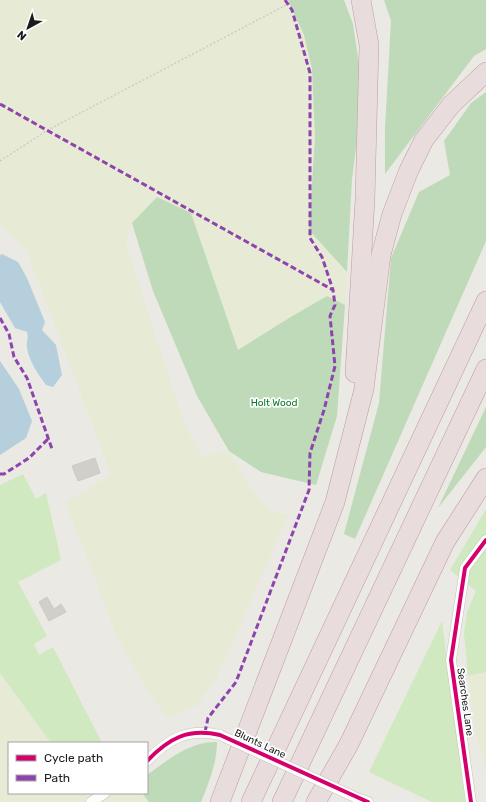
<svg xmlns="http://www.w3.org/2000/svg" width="486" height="802" viewBox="0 0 486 802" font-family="Rubik,sans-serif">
  <rect width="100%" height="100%" fill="#eae9e3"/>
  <g fill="#e7ebd5">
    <path d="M0 0H287L304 35 312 69 315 137 309 230 347 272 345 305 327 296 289 318 238 350 191 213 132 223 126 244 185 426 202 457 229 451 247 483 269 510 288 515 217 678 197 705 168 718 149 694 116 635 66 503 111 474 27 252 0 225Z"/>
    <path d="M486 672V769L477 739 468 676Z"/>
    <path d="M0 673 51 743H9V793H88L91 796 90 802H0Z"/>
    <path d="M115 793H142L149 802H95Z"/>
  </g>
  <g fill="#d0e9c0">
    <path d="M23 474 36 499 46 493 61 560 18 582 47 636 34 644 39 655 53 647 102 743H51L0 673V485Z"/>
    <path d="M486 509V672L468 676 464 633 467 612 476 591 450 570Z"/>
    <path d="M442 621 465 802H432L369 772Z"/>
  </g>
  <g fill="#bfdab8">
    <path d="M288 0H344L353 24 363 92 352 179 347 272 309 230 315 137 312 69 304 35Z"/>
    <path d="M384 0H486V49L474 56 385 174V128L391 21Z"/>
    <path d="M486 92V241L355 539 344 534 379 403 391 258 419 192 450 175 444 141 471 103Z"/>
    <path d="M157 197 191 213 238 350 289 318 327 296 345 305 337 416 316 485 261 472 229 451 197 396 153 291 132 223Z"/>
    <path d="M486 407V447L438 508Z"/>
    <path d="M217 742C217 763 209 782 201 802H149L142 793H147V775C168 760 190 741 217 742Z"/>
  </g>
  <g fill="#b6cfdd">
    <path d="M2 254 18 262 27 278 45 322 42 330 56 345 62 375 53 387 46 385C38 374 29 361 27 348 26 342 29 338 27 332L15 328 0 302V255Z"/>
    <path d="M0 361 19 389 32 421 26 438 0 455Z"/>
  </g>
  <g fill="#d0cfca" stroke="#cdcac4">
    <path d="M95 458 100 473 78 481 72 466Z"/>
    <path d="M47 597 54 609 61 604 66 612 49 621 39 602Z"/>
  </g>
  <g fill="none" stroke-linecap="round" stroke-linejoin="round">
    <g stroke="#c2c2bf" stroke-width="11">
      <g id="street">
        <path d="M147 761C169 738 188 728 220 735"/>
        <path d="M357 798 368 802"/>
        <path d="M91 802 105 793"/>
        <path d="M471 802 451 660 465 568 486 540"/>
      </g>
    </g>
    <g stroke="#bf9b9f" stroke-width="20">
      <g id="highway">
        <path d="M355 373 365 199 369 45 361 0"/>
        <path d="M220 802 335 502 364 389 381 255 392 214 409 170 424 140 451 105 486 72"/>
        <path d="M251 802 486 301"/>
        <path d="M282 802 486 369"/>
        <path d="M316 802 349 744 445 542 486 478"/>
      </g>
    </g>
    <path stroke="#d6c9c4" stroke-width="1.5" stroke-dasharray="2 2" stroke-linecap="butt" d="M0 161 48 130 288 4 300 0"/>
    <use href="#street" stroke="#fcfcfb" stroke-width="10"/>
    <use href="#highway" stroke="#e8dddc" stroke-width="19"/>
    <g stroke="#c2c2bf" stroke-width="11" stroke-linecap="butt">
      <path id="street-bridge" d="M220 735 357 798"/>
    </g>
    <use href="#street-bridge" stroke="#fcfcfb" stroke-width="10"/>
    <g stroke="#8e44ad" stroke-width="3" stroke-dasharray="6 3" stroke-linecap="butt">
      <path d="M285 0 292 10 310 73V238L322 257 333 290"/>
      <path d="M0 104 333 290 335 305 330 316 335 366 324 410 310 453 309 490 236 682 208 718 205 732"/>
      <path d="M0 318 9 334 14 357 27 378 52 449"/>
      <path d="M0 474H4L29 458 48 439"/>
    </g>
    <g stroke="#fff" stroke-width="6">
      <g id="cycleway">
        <path d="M147 761C169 738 188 728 220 735L368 802"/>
        <path d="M471 802 451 660 465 568 486 540"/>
      </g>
    </g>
    <use href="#cycleway" stroke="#d6006c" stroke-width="4"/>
  </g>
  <g text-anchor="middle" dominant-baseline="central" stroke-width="3.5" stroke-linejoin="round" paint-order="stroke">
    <g font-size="10" fill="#0a7725" stroke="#fff">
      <text x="274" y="403">Holt Wood</text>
    </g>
    <g font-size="10" fill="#1b1b1b" stroke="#fff">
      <text transform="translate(465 702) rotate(82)">Searches Lane</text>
      <text transform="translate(260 744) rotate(25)">Blunts Lane</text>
    </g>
  </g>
  <rect x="8" y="742" width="140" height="52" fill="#ffffff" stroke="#a4a4a4"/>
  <rect x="16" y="755" width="20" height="6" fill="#d6006c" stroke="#a4a4a4"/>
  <text x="44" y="762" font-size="12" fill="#1b1b1b">Cycle path</text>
  <rect x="16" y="775" width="20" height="6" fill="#8e44ad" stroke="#a4a4a4"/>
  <text x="44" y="782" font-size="12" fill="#1b1b1b">Path</text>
  <g transform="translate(28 28) rotate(220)" stroke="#ffffff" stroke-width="3" paint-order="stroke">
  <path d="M0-3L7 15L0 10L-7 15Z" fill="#1b1b1b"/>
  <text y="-6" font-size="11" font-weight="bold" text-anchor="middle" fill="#1b1b1b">N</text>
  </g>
</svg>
